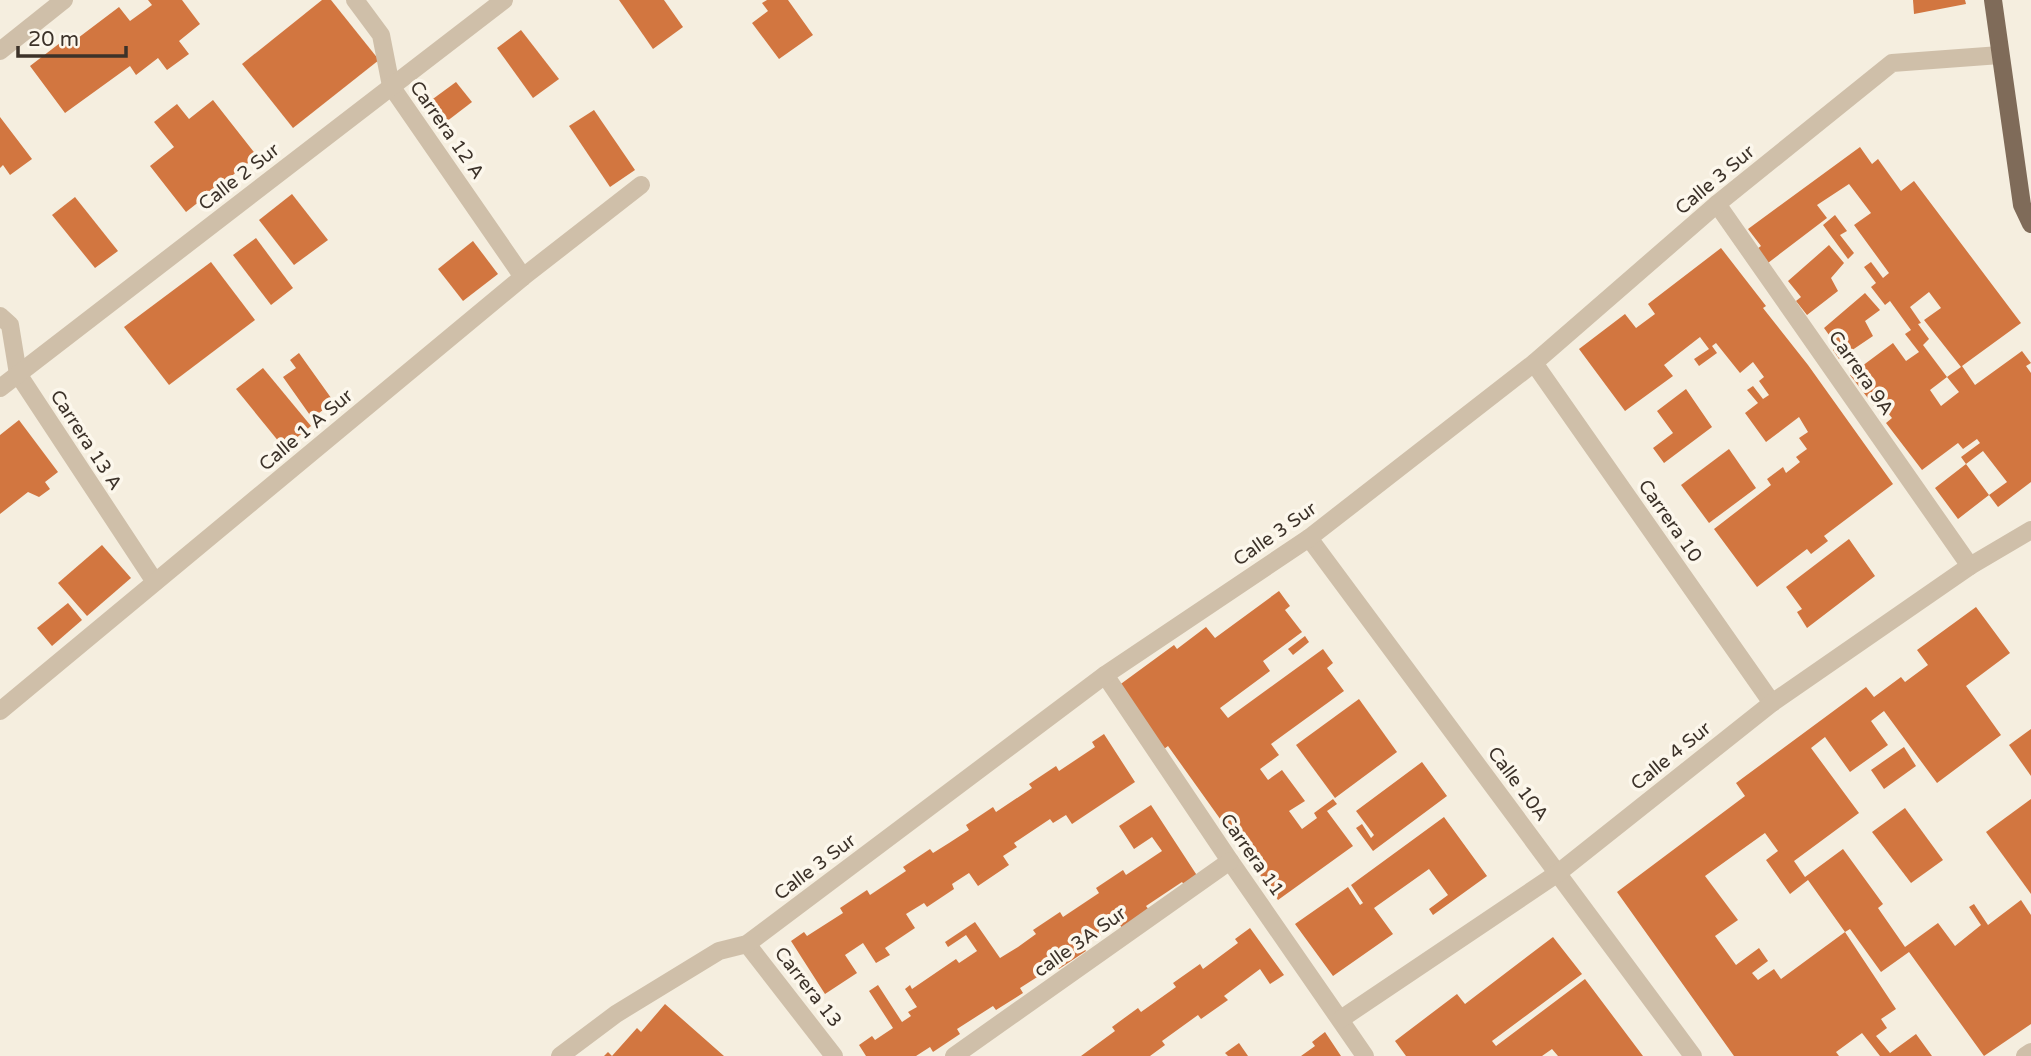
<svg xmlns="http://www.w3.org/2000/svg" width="2031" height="1056" viewBox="0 0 2031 1056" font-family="'Varela Round',sans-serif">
  <rect width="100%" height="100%" fill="#f5eedf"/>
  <g fill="#d27640" fill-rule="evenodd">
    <path d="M148 0H182L200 24 179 41 189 54 167 70 158 58 136 75 130 66 65 113 30 66 73 33 78 38 119 7 130 21 152 5Z"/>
    <path d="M322 0H331L379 60 293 128 242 64Z"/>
    <path d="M619 0H664L683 27 653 49Z"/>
    <path d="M767 0H788L813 35 779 59 752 23 768 11 762 3Z"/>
    <path d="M1913 0H1965L1966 4 1914 14Z"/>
    <path d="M521 30 559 79 533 98 497 48Z"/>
    <path d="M456 82 472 102 442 125 426 104Z"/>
    <path d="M213 100 257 156 186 212 150 166 174 147 154 122 177 104 189 119Z"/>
    <path d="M594 110 635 170 610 187 569 126Z"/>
    <path d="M0 117 32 159 10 175 3 165 0 168Z"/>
    <path d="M1860 147 1872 164 1878 159 1901 191 1914 181 2021 323 1962 366 1975 385 2022 351 2031 363 2026 366 2031 373V482L1998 507 1989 495 2007 482 1983 451 1966 464 1989 495 1958 519 1935 488 1966 464 1961 457 1980 443 1977 439 1963 449 1958 443 1922 470 1886 423 1892 418 1879 402 1874 406 1850 375 1893 343 1906 361 1919 352 1905 334 1911 330 1890 301 1885 305 1871 287 1876 283 1864 267 1871 262 1883 278 1889 273 1854 225 1871 213 1849 184 1817 205 1827 218 1768 263 1757 249 1761 246 1748 229ZM1929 292 1941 308 1924 320 1961 367 1947 377 1959 392 1941 406 1930 390 1947 377 1923 345 1929 339 1918 324 1921 323 1910 307Z"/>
    <path d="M292 194 328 240 294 265 259 220Z"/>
    <path d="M75 197 118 251 95 268 52 215Z"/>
    <path d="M1835 215 1847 231 1840 235 1854 253 1848 259 1823 225Z"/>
    <path d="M256 238 293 288 271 305 233 255Z"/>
    <path d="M473 241 498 274 463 301 438 269Z"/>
    <path d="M1829 245 1844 263 1831 278 1838 291 1807 315 1796 301 1801 297 1788 281Z"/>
    <path d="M1721 248 1766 306 1763 308 1808 365 1893 484 1824 536 1828 541 1811 554 1807 549 1757 587 1714 529 1771 485 1767 479 1783 467 1786 473 1800 462 1796 457 1807 449 1799 438 1808 432 1799 417 1766 442 1745 413 1758 403 1747 390 1753 386 1763 399 1769 395 1759 381 1764 377 1753 362 1740 373 1716 343 1712 346 1717 353 1699 366 1694 359 1709 349 1700 337 1664 365 1673 376 1625 411 1579 349 1625 314 1636 328 1655 314 1648 304Z"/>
    <path d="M211 262 255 320 169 385 124 327Z"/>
    <path d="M1865 293 1880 310 1865 321 1873 336 1839 359 1833 350 1837 346 1824 328Z"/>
    <path d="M299 353 334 402 312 418 283 377 296 368 290 360Z"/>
    <path d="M263 368 311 426 284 448 236 389Z"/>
    <path d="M1686 389 1712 427 1664 463 1653 448 1673 433 1657 411Z"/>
    <path d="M19 420 58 472 45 482 50 489 39 497 28 492 0 514V435Z"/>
    <path d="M1729 449 1756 488 1709 523 1681 485Z"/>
    <path d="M1849 539 1875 576 1807 628 1797 612 1802 609 1786 587Z"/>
    <path d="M102 545 131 578 87 616 58 583Z"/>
    <path d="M1279 591 1290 606 1285 610 1302 632 1263 661 1270 671 1220 708 1228 718 1323 649 1333 663 1327 668 1344 691 1271 744 1279 755 1260 769 1268 780 1282 770 1305 801 1289 811 1302 829 1317 818 1314 813 1333 799 1337 804 1327 811 1353 846 1278 900 1168 746 1164 749 1118 686 1174 645 1177 649 1206 627 1215 638Z"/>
    <path d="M68 603 82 620 52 646 37 628Z"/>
    <path d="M1976 607 2010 653 1966 686 2001 735 1937 783 1884 711 1871 721 1888 745 1850 772 1825 737 1811 748 1859 813 1794 861 1805 877 1843 849 1883 904 1878 908 1905 947 1938 923 1955 946 1981 925 1969 907 1974 904 1988 925 2021 900 2031 915V1024L1984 1056 1909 952 1881 972 1850 929 1845 932 1896 1009 1881 1019 1887 1028 1876 1036 1890 1053 1916 1034 1932 1056H1880L1862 1033 1836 1052 1839 1056H1734L1617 892 1745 796 1736 783 1866 687 1874 697 1901 677 1905 682 1928 665 1917 650ZM1765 833 1778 851 1766 860 1790 894 1808 880 1845 932 1781 979 1774 969 1758 980 1752 973 1768 961 1759 948 1736 965 1715 936 1738 920 1705 876Z"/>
    <path d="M1305 636 1309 642 1293 655 1288 649Z"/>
    <path d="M1359 699 1397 752 1335 798 1296 745Z"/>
    <path d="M2031 729V776L2009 745Z"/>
    <path d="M1104 734 1135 782 1072 824 1066 815 1053 823 1050 819 1014 843 1017 847 1003 856 1009 865 978 886 969 873 952 884 954 889 927 907 924 903 906 914 915 928 885 948 890 955 876 963 863 943 845 955 857 973 825 994 791 941 804 932 807 936 843 913 840 908 867 890 870 895 906 871 903 867 930 849 933 853 949 843 969 830 966 825 993 807 996 812 1032 788 1029 784 1056 766 1059 771 1095 747 1092 742Z"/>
    <path d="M1904 747 1916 766 1884 789 1871 770Z"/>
    <path d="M1422 762 1447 796 1373 851 1356 828 1362 824 1371 838 1374 835 1356 811Z"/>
    <path d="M2031 799V894L1986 832Z"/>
    <path d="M1151 805 1198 877 1185 886 1182 882 1146 906 1149 910 1122 928 1119 923 1083 947 1086 951 1059 969 1056 965 1020 988 1023 993 996 1010 993 1006 957 1029 960 1034 933 1052 930 1047 916 1056H866L859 1045 872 1036 875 1040 893 1028 869 991 878 985 902 1022 911 1016 908 1012 917 1007 905 989 910 985 912 989 956 959 959 963 977 951 966 935 948 947 945 942 975 922 1000 958 1018 947 1036 934 1033 930 1060 912 1063 917 1099 893 1096 888 1123 870 1126 875 1162 851 1152 837 1134 849 1119 826Z"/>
    <path d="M1905 808 1943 860 1911 883 1872 832Z"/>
    <path d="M1444 817 1487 876 1433 915 1429 909 1448 895 1429 869 1374 908 1393 934 1333 976 1295 924 1348 887 1360 905 1363 903 1351 885Z"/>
    <path d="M1250 928 1284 975 1270 984 1260 969 1224 996 1228 1000 1201 1019 1198 1015 1162 1041 1165 1045 1150 1056H1081L1115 1031 1112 1027 1138 1008 1141 1012 1176 987 1173 983 1200 964 1203 969 1238 943 1235 939Z"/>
    <path d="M1553 937 1582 974 1492 1041 1496 1046 1585 979 1643 1056H1558L1552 1049 1542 1056H1406L1395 1041 1457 994 1465 1004Z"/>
    <path d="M665 1004 724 1056H604L608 1052 612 1056 637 1028 641 1032Z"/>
    <path d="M1325 1032 1341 1056H1301L1315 1046 1312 1042Z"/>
    <path d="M1239 1043 1248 1056H1228L1225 1053Z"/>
  </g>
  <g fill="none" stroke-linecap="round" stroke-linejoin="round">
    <g stroke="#cfbfa9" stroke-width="18">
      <path d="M355 0 381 35 391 86 523 277"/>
      <path d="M0 51 64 0"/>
      <path d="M1717 204 1970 566"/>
      <path d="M0 316 10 325 18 374 155 582"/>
      <path d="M1534 363 1772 703"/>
      <path d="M0 388 504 0"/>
      <path d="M1309 538 1693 1056"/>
      <path d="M1105 675 1230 861 1365 1056"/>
      <path d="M0 711 523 277 641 185"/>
      <path d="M747 944 834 1056"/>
      <path d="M1341 1019 1558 873 1772 703 1970 566 2031 530"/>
      <path d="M560 1056 616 1014 719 951 747 944 1105 675 1309 538 1534 363 1717 204 1892 63 2000 55"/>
      <path d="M954 1056 1230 861"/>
      <path d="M2025 1056 2031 1052"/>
    </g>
    <path stroke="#7f6b59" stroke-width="18" d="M1993 0 2022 205 2031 224"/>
  </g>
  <g text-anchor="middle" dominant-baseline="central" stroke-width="7" stroke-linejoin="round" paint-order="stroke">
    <g font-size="19" fill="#3c3229" stroke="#fcf7ec">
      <text transform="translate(447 130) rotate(55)">Carrera 12 A</text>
      <text transform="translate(239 177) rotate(-38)">Calle 2 Sur</text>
      <text transform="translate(1715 180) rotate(-40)">Calle 3 Sur</text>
      <text transform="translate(1861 373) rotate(55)">Carrera 9A</text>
      <text transform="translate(306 430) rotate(-40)">Calle 1 A Sur</text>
      <text transform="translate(86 440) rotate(57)">Carrera 13 A</text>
      <text transform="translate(1670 521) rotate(55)">Carrera 10</text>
      <text transform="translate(1275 534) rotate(-35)">Calle 3 Sur</text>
      <text transform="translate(1671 756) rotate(-39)">Calle 4 Sur</text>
      <text transform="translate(1518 784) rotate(53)">Calle 10A</text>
      <text transform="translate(1252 855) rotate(55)">Carrera 11</text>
      <text transform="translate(815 867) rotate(-37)">Calle 3 Sur</text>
      <text transform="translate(1080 942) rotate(-35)">calle 3A Sur</text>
      <text transform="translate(808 987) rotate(52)">Carrera 13</text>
    </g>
  </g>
  <path d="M18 46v10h108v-10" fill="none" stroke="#3c3229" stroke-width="3.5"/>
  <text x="28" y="46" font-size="21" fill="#3c3229" stroke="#fcf7ec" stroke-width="5" paint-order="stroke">20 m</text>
</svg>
